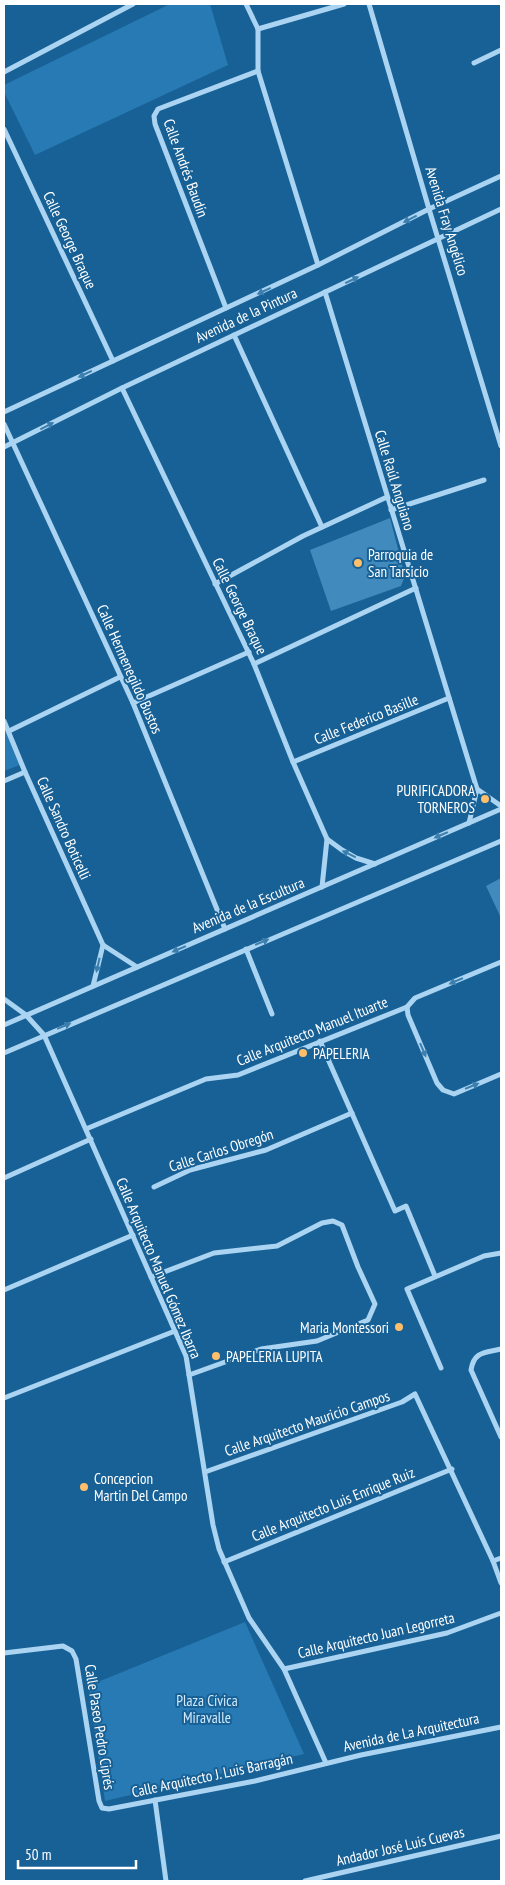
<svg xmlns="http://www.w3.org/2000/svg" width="505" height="1885" viewBox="0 0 505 1885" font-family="'PT Sans Narrow',sans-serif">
  <rect width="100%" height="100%" fill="#186196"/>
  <g fill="#277ab3">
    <path d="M170 4H210L228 65 35 155 4 92V85Z"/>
    <path d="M4 728 20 765 4 771Z"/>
    <path d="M245 1622 304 1754 105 1801 88 1686Z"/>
  </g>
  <g fill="#408abd">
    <path d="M390 518 405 576 401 586 331 611 310 550Z"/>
    <path d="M501 878V918L486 886Z"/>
  </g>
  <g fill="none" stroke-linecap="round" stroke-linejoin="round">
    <g stroke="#aad4f1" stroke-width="5">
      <path d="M246 4 258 29V71L318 265"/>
      <path d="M369 4 429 209 501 446"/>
      <path d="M258 29 344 4"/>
      <path d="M474 63 501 50"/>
      <path d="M4 72 133 4"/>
      <path d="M4 129 113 361"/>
      <path d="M325 292 477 789 469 823"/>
      <path d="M226 308 155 124 154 116 158 109 258 71"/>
      <path d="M234 335 322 527"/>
      <path d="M122 388 254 664 293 762 327 839 342 850 356 858 375 864"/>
      <path d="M4 412 318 265 429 209 501 176"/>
      <path d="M4 424 133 703 225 929"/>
      <path d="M4 447 122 388 501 209"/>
      <path d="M391 510 484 480"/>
      <path d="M215 584 303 536 387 497"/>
      <path d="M254 664 416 588"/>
      <path d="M133 703 249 652"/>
      <path d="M4 721 25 772 103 945 137 967"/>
      <path d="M9 731 120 677"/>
      <path d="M293 762 449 698"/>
      <path d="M4 781 25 772"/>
      <path d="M477 789 501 806"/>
      <path d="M322 887 327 839"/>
      <path d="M246 949 272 1014"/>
      <path d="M93 986 103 945"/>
      <path d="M4 999 26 1015 44 1035 186 1356 213 1525 219 1549 249 1618 284 1669 326 1763"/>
      <path d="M407 1007 408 1015 437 1083 443 1090 454 1094 501 1074"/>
      <path d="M4 1025 501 809"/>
      <path d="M320 1041 395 1211 406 1206 435 1276"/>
      <path d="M4 1053 501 841"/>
      <path d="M86 1129 206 1079 238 1075 407 1007 415 998 501 962"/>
      <path d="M4 1178 91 1139"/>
      <path d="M154 1187 190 1170 266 1150 352 1113"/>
      <path d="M151 1277 214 1253 277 1246 322 1223 333 1221 342 1225 358 1267 375 1304 368 1320 317 1341 261 1349 189 1375"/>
      <path d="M4 1290 133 1235"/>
      <path d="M501 1349C485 1353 474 1351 471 1370L501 1437"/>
      <path d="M441 1368 407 1289 484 1256 501 1253"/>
      <path d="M4 1398 175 1331"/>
      <path d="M205 1472 402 1402 415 1394 493 1561 501 1583"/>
      <path d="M493 1561 501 1558"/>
      <path d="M224 1562 452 1469"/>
      <path d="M4 1653 63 1646 72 1651 76 1659 99 1801 102 1808 109 1809 255 1781 361 1755 501 1727"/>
      <path d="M284 1669 447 1633 501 1613"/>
      <path d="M155 1800 166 1881"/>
      <path d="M305 1881 501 1836"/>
    </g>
  </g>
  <defs><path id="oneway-solid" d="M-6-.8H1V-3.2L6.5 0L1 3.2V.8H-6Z" transform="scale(1.25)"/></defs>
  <g fill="#3c7ead">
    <use href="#oneway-solid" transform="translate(410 219) rotate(153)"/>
    <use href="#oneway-solid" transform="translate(352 280) rotate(-25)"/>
    <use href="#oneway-solid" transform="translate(264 291) rotate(155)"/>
    <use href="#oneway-solid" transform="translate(85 374) rotate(155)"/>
    <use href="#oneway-solid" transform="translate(47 426) rotate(-27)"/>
    <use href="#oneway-solid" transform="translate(441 835) rotate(157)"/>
    <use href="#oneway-solid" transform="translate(349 854) rotate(-154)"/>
    <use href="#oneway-solid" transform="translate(262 942) rotate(-23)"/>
    <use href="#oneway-solid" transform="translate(179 949) rotate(157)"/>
    <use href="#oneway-solid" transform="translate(98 965) rotate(103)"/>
    <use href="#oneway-solid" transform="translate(456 981) rotate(157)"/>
    <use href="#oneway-solid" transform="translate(64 1026) rotate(-23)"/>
    <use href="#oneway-solid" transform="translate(423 1050) rotate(67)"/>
    <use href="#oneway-solid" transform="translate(472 1086) rotate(-22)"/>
  </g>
  <g fill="#ffbf6a" stroke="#186196" stroke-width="2">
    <circle cx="358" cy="563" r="5"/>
    <circle cx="485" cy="799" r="5"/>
    <circle cx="303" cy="1053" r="5"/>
    <circle cx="399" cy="1327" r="5"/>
    <circle cx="216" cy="1356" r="5"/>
    <circle cx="84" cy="1487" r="5"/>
  </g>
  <g text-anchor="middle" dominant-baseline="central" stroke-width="4" stroke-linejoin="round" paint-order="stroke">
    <g font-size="15" fill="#fff" stroke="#186196">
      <text transform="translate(186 168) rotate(70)">Calle Andrés Baudín</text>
      <text transform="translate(447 221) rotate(73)">Avenida Fray Angélico</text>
      <text transform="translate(70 240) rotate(65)">Calle George Braque</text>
      <text transform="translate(246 315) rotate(-25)">Avenida de la Pintura</text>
      <text transform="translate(395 480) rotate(73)">Calle Raúl Anguiano</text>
      <text transform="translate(240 606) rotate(64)">Calle George Braque</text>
      <text transform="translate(130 669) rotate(66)">Calle Hermenegildo Bustos</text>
      <text transform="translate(366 719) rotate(-22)">Calle Federico Basille</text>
      <text transform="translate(64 828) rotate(66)">Calle Sandro Boticelli</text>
      <text transform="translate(248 905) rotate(-23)">Avenida de la Escultura</text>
      <text transform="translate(312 1031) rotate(-22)">Calle Arquitecto Manuel Ituarte</text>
      <text transform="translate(221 1150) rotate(-18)">Calle Carlos Obregón</text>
      <text transform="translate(159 1268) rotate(67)">Calle Arquitecto Manuel Gómez Ibarra</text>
      <text transform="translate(307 1423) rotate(-19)">Calle Arquitecto Mauricio Campos</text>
      <text transform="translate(333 1504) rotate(-22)">Calle Arquitecto Luis Enrique Ruiz</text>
      <text transform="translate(376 1635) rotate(-13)">Calle Arquitecto Juan Legorreta</text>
      <text transform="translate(100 1727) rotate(81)">Calle Paseo Pedro Ciprés</text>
      <text transform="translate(411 1732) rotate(-12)">Avenida de La Arquitectura</text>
      <text transform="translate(212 1775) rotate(-12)">Calle Arquitecto J. Luis Barragán</text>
      <text transform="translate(400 1846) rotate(-13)">Andador José Luis Cuevas</text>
    </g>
    <g font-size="15" fill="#fff" stroke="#186196" text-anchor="start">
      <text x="368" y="554">Parroquia de<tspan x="368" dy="17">San Tarsicio</tspan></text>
      <text x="475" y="790" text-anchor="end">PURIFICADORA<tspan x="475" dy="17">TORNEROS</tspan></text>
      <text x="313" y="1053">PAPELERIA</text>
      <text x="389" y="1327" text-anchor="end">Maria Montessori</text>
      <text x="226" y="1356">PAPELERIA LUPITA</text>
      <text x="94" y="1478">Concepcion<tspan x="94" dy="17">Martin Del Campo</tspan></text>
    </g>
    <g font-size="15" fill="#d1eafc" stroke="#186196">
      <text x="207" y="1700">Plaza Cívica<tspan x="207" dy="17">Miravalle</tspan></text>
    </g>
  </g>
  <rect width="505" height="1885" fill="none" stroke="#ffffff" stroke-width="10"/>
  <path d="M18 1860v8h118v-8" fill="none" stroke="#ffffff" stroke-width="2.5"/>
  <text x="25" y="1860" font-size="15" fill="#ffffff" stroke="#186196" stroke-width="4" paint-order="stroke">50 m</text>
</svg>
